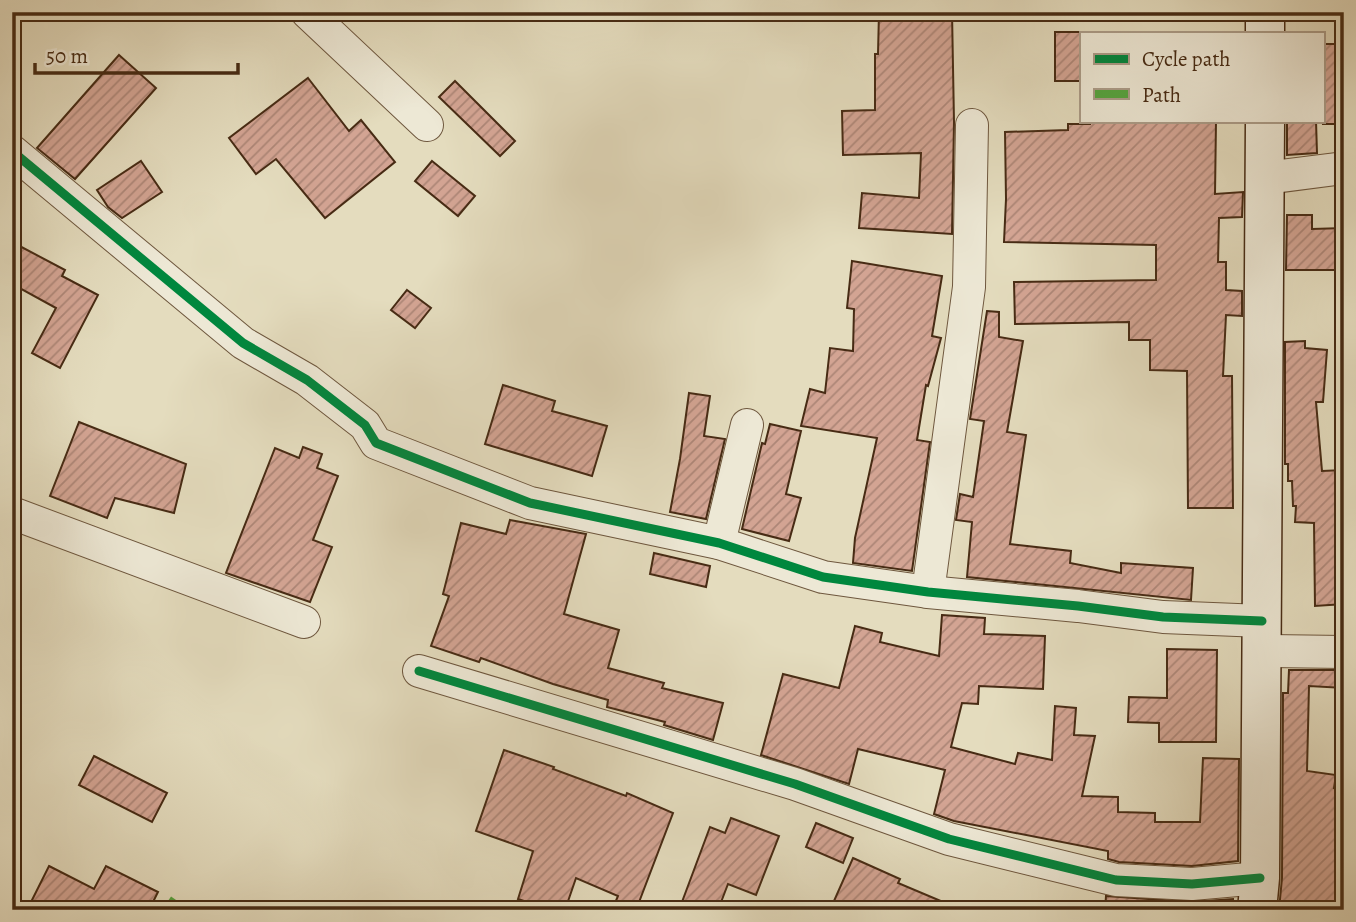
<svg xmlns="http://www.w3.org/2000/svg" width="1356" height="922" viewBox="0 0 1356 922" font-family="Alegreya,serif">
  <defs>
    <pattern id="building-hatch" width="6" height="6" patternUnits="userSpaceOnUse" patternTransform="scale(1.75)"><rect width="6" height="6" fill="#d3a493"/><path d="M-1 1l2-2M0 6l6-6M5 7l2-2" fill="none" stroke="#ad8677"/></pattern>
  </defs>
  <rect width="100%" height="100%" fill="#e4dcbe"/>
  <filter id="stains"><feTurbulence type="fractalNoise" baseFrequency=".00286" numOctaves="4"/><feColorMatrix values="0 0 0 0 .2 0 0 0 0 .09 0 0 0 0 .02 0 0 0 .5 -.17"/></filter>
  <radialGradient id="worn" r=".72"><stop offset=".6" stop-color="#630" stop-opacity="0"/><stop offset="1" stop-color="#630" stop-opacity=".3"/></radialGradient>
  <g fill="url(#building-hatch)" stroke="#472b14" stroke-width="2">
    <path d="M879 12H952L954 122 952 234 859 228 862 193 919 198 921 153 843 155 842 111 875 110V54H878Z"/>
    <rect x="1055" y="32" width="26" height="49"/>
    <path d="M1325 44H1344V124H1323Z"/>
    <path d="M119 55 156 88 75 179 37 148Z"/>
    <path d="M308 78 349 131 361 120 395 162 325 218 276 159 256 174 229 138Z"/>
    <path d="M455 81 515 141 500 156 439 97Z"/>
    <path d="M1090 121H1216L1215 194 1243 192 1242 217 1219 218 1218 262H1226V290L1242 291V316L1226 315 1223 376H1232L1233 508H1188L1187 371 1150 370V340H1129V322L1015 324 1014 282 1156 280V245L1004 242 1006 199 1005 132 1068 130V124H1090Z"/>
    <path d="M1287 121H1316L1317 153 1287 155Z"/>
    <path d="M141 161 162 192 122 218 108 207 97 190Z"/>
    <path d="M432 161 475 196 458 216 415 181Z"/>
    <path d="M1287 215H1312V229L1344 228V270H1286Z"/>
    <path d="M12 242 65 270 62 276 98 295 60 368 32 353 56 308 12 284Z"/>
    <path d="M852 261 942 276 932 336 941 338 928 386 926 385 917 440 930 442 912 571 853 563 855 538 877 438 801 426 810 389 825 393 830 348 853 351 854 309 847 308Z"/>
    <path d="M407 290 431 308 415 328 391 310Z"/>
    <path d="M987 311 999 312V337L1023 341 1007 432 1026 435 1010 544 1071 551 1070 563 1121 573V563L1193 568 1191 600 967 577 972 522 956 520 960 494 973 497 984 421 970 419Z"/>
    <path d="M1305 341V348L1327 350 1323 402H1316L1322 471 1344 470V604L1315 606 1314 523 1295 522 1296 506H1293L1292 481H1288V464H1285V342Z"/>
    <path d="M503 385 555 401 552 411 607 426 592 476 485 444Z"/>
    <path d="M689 393 710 396 704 436 725 439 706 519 670 512 680 459Z"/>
    <path d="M79 422 186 464 174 513 115 498 107 518 50 496Z"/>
    <path d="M770 424 801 431 786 494 801 498 789 541 742 529 762 443 765 444Z"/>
    <path d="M303 447 322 454 317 468 338 476 313 540 332 547 310 602 226 573 275 448 299 458Z"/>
    <path d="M510 520 586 534 564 614 619 630 608 668 664 683 662 688 723 703 713 740 664 725 665 722 607 707 608 700 553 684 481 658 479 662 431 646 449 596 443 594 461 523 506 534Z"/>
    <path d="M654 553 710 566 706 587 650 574Z"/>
    <path d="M942 615 985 618 984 634 1045 636 1043 689 979 686 978 704 962 703 951 747 1015 764 1018 753 1052 760 1055 706 1076 708 1074 735 1095 736 1082 796 1118 797V812L1155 813V822H1200L1203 758 1239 759 1238 861 1192 866 1119 862 1108 859V851L954 821 934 814 945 770 858 749 849 784 761 755 783 674 839 688 855 626 882 633 880 642 939 656Z"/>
    <path d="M1167 649 1217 650 1216 742H1159V723L1128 722 1129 697 1167 698Z"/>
    <path d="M1289 670H1344V688L1309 686 1307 771 1336 775 1334 788 1344 789 1340 850H1344V910H1279L1282 878 1283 693H1288Z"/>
    <path d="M504 750 554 767 553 769 626 796 627 793 673 813 636 910H612L618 896 576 878 565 910H551L518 899 533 851 476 831Z"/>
    <path d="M94 756 167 793 152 822 79 785Z"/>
    <path d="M731 818 779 836 756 895 728 884 718 910H679L710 827 725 833Z"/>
    <path d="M816 823 853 838 843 863 806 847Z"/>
    <path d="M853 858 900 879 898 883 962 910H830Z"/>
    <path d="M49 866 94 889 106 866 158 892 149 910H27Z"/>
    <path d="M1106 896 1191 902 1233 899V910H1105Z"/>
  </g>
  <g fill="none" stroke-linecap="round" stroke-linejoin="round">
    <g stroke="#6e573e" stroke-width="34">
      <g id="street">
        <path d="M307 12 427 125"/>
        <path d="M12 151 243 343 307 380 365 425 376 443 530 503 719 543 823 577 928 592 1078 606 1163 617 1262 621"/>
        <path d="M1266 178 1344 168"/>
        <path d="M12 513 304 622"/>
        <path d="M719 543 747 425"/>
        <path d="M928 592 969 287 972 125"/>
        <path d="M1261 651 1344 652"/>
        <path d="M419 671 795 784 949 839 1116 880 1192 884 1260 878"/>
      </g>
    </g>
    <g stroke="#472b14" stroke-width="41">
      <g id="secondary">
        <path d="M1265 12V33"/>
        <path d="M1257 910 1260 878 1265 121"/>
      </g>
    </g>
    <use href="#street" stroke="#ede8d5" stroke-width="32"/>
    <use href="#secondary" stroke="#ede8d5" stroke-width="38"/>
    <path stroke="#55a43f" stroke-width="7" stroke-dasharray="14 7" stroke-linecap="butt" d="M166 910 177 894"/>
    <g stroke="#ede8d5" stroke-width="13">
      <g id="cycleway">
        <path d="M12 151 243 343 307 380 365 425 376 443 530 503 719 543 823 577 928 592 1078 606 1163 617 1262 621"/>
        <path d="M419 671 795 784 949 839 1116 880 1192 884 1260 878"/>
      </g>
    </g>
    <use href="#cycleway" stroke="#00873e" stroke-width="9"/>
  </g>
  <rect width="1356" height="922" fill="none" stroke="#e4dcbe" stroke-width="42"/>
  <rect x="14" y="14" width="1328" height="894" fill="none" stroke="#472b14" stroke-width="3.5"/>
  <rect x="21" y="21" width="1314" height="880" fill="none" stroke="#472b14" stroke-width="2"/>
  <rect x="1080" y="32" width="245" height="91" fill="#ede8d5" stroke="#ab9c88" stroke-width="2"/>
  <rect x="1094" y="54" width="35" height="10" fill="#00873e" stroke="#ab9c88" stroke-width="2"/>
  <text x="1142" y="66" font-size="21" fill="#472b14">Cycle path</text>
  <rect x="1094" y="89" width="35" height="10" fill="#55a43f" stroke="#ab9c88" stroke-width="2"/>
  <text x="1142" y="102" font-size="21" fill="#472b14">Path</text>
  <path d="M35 63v10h203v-10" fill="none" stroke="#472b14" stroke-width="3.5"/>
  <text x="46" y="63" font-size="21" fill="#472b14" stroke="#ede8d5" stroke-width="5" paint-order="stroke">50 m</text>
  <rect width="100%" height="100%" filter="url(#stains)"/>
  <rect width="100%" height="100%" fill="url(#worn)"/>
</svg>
